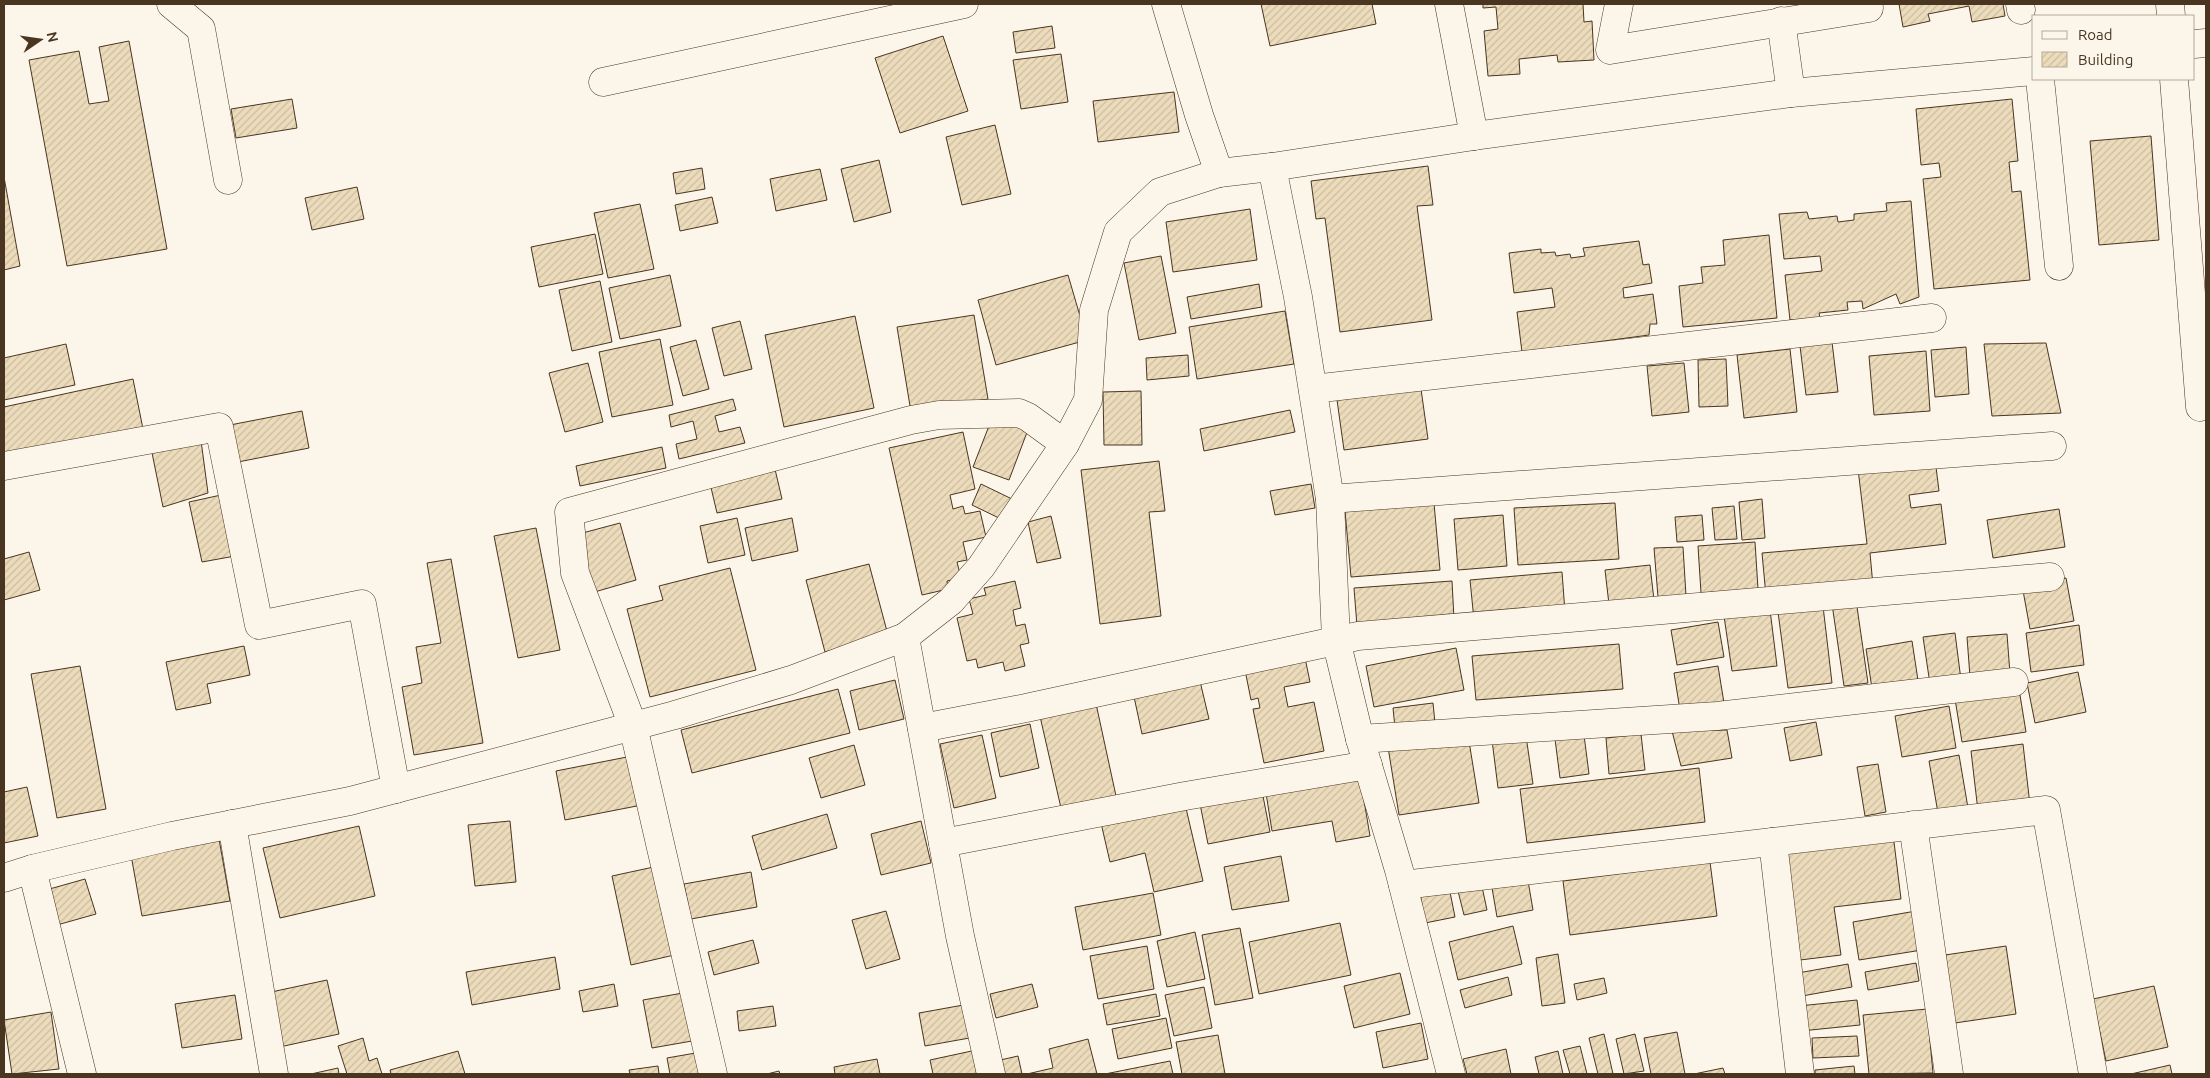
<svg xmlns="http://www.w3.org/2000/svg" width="2210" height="1078" viewBox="0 0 2210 1078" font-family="Ubuntu,sans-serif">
  <defs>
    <pattern id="building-hatch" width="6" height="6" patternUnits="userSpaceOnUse" patternTransform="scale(1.25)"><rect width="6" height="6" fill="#ecdcbc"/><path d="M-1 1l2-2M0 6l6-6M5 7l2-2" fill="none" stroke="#ccbda1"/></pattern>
  </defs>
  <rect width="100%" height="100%" fill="#fbf6e9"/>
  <g fill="url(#building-hatch)" stroke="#4a3520">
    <path d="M1261 4H1372L1376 24 1270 46Z"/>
    <path d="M1483 4H1583L1584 22 1592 21 1594 60 1558 62 1557 55 1519 59 1520 74 1488 76 1484 31 1498 29 1496 7 1483 8Z"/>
    <path d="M1899 4H2003L2005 16 1972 22 1969 6 1928 14 1930 21 1903 27Z"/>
    <path d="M1052 26 1055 48 1016 53 1013 32Z"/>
    <path d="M943 36 968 111 900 133 875 58Z"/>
    <path d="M129 41 167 249 67 266 29 60 79 51 89 104 109 101 99 47Z"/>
    <path d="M1061 54 1068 102 1021 109 1013 60Z"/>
    <path d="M1174 92 1179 132 1098 142 1093 101Z"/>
    <path d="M292 99 297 128 236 138 231 109Z"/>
    <path d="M2012 99 2018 161 2009 162 2012 192 2021 191 2030 280 1934 289 1923 179 1941 177 1939 163 1921 165 1916 109Z"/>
    <path d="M995 125 1011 194 962 205 946 137Z"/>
    <path d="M2151 136 2159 240 2099 245 2090 141Z"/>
    <path d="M879 160 891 212 854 222 841 169Z"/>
    <path d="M1428 166 1433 205 1417 206 1432 320 1340 332 1325 218 1316 219 1311 181Z"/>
    <path d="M702 168 705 189 676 194 673 173Z"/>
    <path d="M820 169 827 200 776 211 770 179Z"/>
    <path d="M4 177 20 266 4 270Z"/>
    <path d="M357 187 364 219 312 230 305 198Z"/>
    <path d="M712 197 718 223 680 231 675 205Z"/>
    <path d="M1911 201 1919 297 1900 304 1896 294 1863 309 1862 301 1847 302 1848 310 1819 313 1820 318 1790 320 1785 275 1822 271 1820 256 1784 259 1779 214 1807 212 1809 219 1837 216 1838 222 1854 220V214L1887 211 1886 203Z"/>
    <path d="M640 204 654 269 608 278 594 213Z"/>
    <path d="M1250 209 1257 260 1173 272 1166 222Z"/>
    <path d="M595 234 603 274 539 287 531 247Z"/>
    <path d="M1769 235 1777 318 1683 327 1679 286 1703 283 1701 267 1725 265 1723 240Z"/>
    <path d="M1639 241 1643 265 1649 264 1652 283 1623 288 1624 298 1653 294 1657 324H1650L1649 335 1522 352 1517 312 1555 307 1552 288 1514 293 1509 253 1541 249V253L1555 252 1556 256 1570 254 1571 258 1585 256 1583 248Z"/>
    <path d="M1161 256 1176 333 1139 340 1124 263Z"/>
    <path d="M670 275 681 326 620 339 609 288Z"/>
    <path d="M1068 275 1087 340 996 365 978 300Z"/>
    <path d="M600 281 612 342 572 351 559 290Z"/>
    <path d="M1259 284 1262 307 1191 319 1187 297Z"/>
    <path d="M1285 311 1294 364 1197 379 1189 327Z"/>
    <path d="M974 315 988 399 911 412 897 327Z"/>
    <path d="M855 316 874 408 784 427 765 335Z"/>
    <path d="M740 321 752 369 724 376 712 328Z"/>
    <path d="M660 339 673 405 612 417 599 352Z"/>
    <path d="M696 340 709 389 683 396 670 347Z"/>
    <path d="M1832 342 1838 392 1806 395 1800 346Z"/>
    <path d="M2046 343 2061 413 1992 416 1984 344Z"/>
    <path d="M66 344 75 385 4 400V358Z"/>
    <path d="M1966 347 1969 394 1935 397 1931 350Z"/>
    <path d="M1790 349 1797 412 1744 418 1737 355Z"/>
    <path d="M1926 351 1930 411 1874 415 1869 356Z"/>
    <path d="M1188 355 1189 376 1147 380 1146 358Z"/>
    <path d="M1726 359 1728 406 1699 407 1698 360Z"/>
    <path d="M588 363 603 422 565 432 549 373Z"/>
    <path d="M1684 363 1689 412 1652 416 1647 366Z"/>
    <path d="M133 379 143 429 4 453V407Z"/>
    <path d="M1421 389 1428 439 1344 450 1337 400Z"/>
    <path d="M1141 391 1142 445H1104L1103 392Z"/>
    <path d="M733 399 736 410 715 416 719 432 740 427 745 443 679 459 676 444 697 439 693 421 671 427 669 415Z"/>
    <path d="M1290 410 1295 432 1204 451 1200 429Z"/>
    <path d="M302 411 309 448 238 462 230 425Z"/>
    <path d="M994 413 1029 427 1009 480 973 467Z"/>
    <path d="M963 432 975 489 950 495 953 509 963 506 965 514 980 511 986 537 963 542 967 560 957 562 961 578 947 581 948 589 922 595 889 448Z"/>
    <path d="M200 433 208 493 163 507 150 443Z"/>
    <path d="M662 447 666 468 580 486 576 466Z"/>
    <path d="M1935 459 1939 491 1909 495 1911 508 1941 504 1946 544 1870 553 1873 586 1766 596 1762 553 1867 544 1858 469Z"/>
    <path d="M1159 461 1165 511 1149 512 1161 616 1100 624 1081 470Z"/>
    <path d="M774 465 782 499 717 513 709 479Z"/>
    <path d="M981 484 1012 499 1001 519 972 505Z"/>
    <path d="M1311 484 1315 508 1275 515 1270 491Z"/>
    <path d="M221 495 235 556 202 562 189 502Z"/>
    <path d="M1762 499 1765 538 1742 540 1739 502Z"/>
    <path d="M1434 503 1440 570 1351 577 1345 511Z"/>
    <path d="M1615 503 1619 559 1518 565 1514 508Z"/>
    <path d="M1734 506 1737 539 1715 540 1712 508Z"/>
    <path d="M2059 509 2065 547 1993 558 1987 520Z"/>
    <path d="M1503 515 1507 566 1458 570 1454 519Z"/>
    <path d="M1702 515 1704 540 1677 542 1675 517Z"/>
    <path d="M1051 516 1061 558 1037 563 1028 522Z"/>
    <path d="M737 518 745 555 708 563 700 526Z"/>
    <path d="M792 518 798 551 752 561 745 528Z"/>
    <path d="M620 523 636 580 591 593 575 535Z"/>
    <path d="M536 528 560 650 518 658 494 536Z"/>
    <path d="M1755 542 1758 589 1701 593 1698 546Z"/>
    <path d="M1683 547 1686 596 1658 597 1654 548Z"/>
    <path d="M29 552 40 590 4 600V559Z"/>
    <path d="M451 559 483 743 414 755 402 687 422 683 416 647 441 643 427 563Z"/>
    <path d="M869 564 888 635 825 652 806 580Z"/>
    <path d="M1650 565 1655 609 1610 613 1605 570Z"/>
    <path d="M730 568 756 670 650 697 627 609 663 600 659 586Z"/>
    <path d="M1562 572 1565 612 1474 620 1470 580Z"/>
    <path d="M2066 578 2074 621 2030 629 2022 585Z"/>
    <path d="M1015 581 1021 608 1013 610 1016 626 1025 624 1029 643 1020 645 1025 666 1005 671 1003 662 978 668 976 659 967 661 957 618 973 614 969 599 986 595 984 588Z"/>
    <path d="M1452 581 1454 619 1357 626 1354 588Z"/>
    <path d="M1856 600 1868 683 1844 686 1832 604Z"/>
    <path d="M1823 606 1832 683 1788 688 1778 612Z"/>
    <path d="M1770 610 1777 666 1732 671 1724 616Z"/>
    <path d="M1718 622 1724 657 1677 665 1671 630Z"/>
    <path d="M2079 625 2084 665 2031 672 2026 633Z"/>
    <path d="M1955 633 1961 680 1930 684 1923 637Z"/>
    <path d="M2007 634 2010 674 1970 677 1967 637Z"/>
    <path d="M1912 641 1919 687 1873 695 1866 649Z"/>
    <path d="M1619 644 1623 689 1476 700 1472 656Z"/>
    <path d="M244 646 250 675 207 684 211 703 176 710 166 662Z"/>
    <path d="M1456 648 1464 690 1374 707 1366 666Z"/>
    <path d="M1304 653 1310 682 1284 687 1288 707 1314 702 1324 751 1264 763 1253 709 1260 708 1258 698 1251 700 1244 665Z"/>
    <path d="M80 666 106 809 57 818 31 674Z"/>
    <path d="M1718 666 1724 703 1680 710 1674 673Z"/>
    <path d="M2078 672 2086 712 2035 723 2027 683Z"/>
    <path d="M1199 677 1209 719 1142 734 1133 692Z"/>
    <path d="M895 680 904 719 859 730 850 691Z"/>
    <path d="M838 689 850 733 692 773 681 730Z"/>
    <path d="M2019 689 2026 732 1962 742 1955 699Z"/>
    <path d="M1095 699 1116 796 1061 808 1039 712Z"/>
    <path d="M1433 703 1435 723 1395 728 1393 708Z"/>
    <path d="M1949 706 1956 748 1902 757 1895 716Z"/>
    <path d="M1816 722 1822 755 1790 761 1784 728Z"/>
    <path d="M1030 724 1039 768 1000 777 991 733Z"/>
    <path d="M1727 730 1732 758 1681 766 1672 731Z"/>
    <path d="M1641 734 1645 770 1609 774 1606 738Z"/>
    <path d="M982 735 996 798 954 808 940 744Z"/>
    <path d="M1468 735 1479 803 1399 815 1388 747Z"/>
    <path d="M1584 735 1589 774 1560 778 1555 739Z"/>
    <path d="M1526 736 1533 784 1498 788 1492 740Z"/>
    <path d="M2023 744 2030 805 1978 811 1971 751Z"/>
    <path d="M854 745 865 785 821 798 809 758Z"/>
    <path d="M637 755 647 804 565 820 556 771Z"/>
    <path d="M1959 755 1968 808 1938 813 1929 761Z"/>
    <path d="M1878 764 1886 812 1865 816 1857 767Z"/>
    <path d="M1699 768 1705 822 1527 843 1520 789Z"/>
    <path d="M1360 777 1370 836 1336 842 1332 821 1272 831 1266 793Z"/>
    <path d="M27 787 38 836 4 843V792Z"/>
    <path d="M1262 791 1270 832 1208 844 1200 804Z"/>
    <path d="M1185 804 1203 881 1154 892 1145 853 1110 862 1101 823Z"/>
    <path d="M827 814 837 848 762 870 752 836Z"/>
    <path d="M510 821 516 882 475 886 468 825Z"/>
    <path d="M921 821 931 863 881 875 871 834Z"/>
    <path d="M359 826 375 896 280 918 263 848Z"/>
    <path d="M1893 834 1901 899 1834 907 1841 955 1800 960 1785 848Z"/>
    <path d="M219 839 230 901 142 916 131 855Z"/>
    <path d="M1281 856 1289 901 1232 910 1224 867Z"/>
    <path d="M1710 862 1717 916 1570 935 1563 881Z"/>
    <path d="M663 865 683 953 631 965 612 876Z"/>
    <path d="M751 872 757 907 691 919 684 884Z"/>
    <path d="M1527 875 1533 910 1497 917 1491 882Z"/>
    <path d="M85 879 96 914 57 925 46 890Z"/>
    <path d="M1481 882 1487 910 1464 915 1457 887Z"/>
    <path d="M1449 887 1455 917 1425 923 1420 893Z"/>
    <path d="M1153 893 1161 935 1083 950 1075 907Z"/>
    <path d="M886 911 900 959 866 969 852 920Z"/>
    <path d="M1916 911 1922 950 1859 960 1853 922Z"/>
    <path d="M1340 923 1351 975 1259 994 1249 942Z"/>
    <path d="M1513 926 1522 964 1458 980 1449 942Z"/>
    <path d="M1240 928 1253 998 1215 1005 1202 935Z"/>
    <path d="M1195 932 1205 979 1167 987 1157 941Z"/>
    <path d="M753 940 759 963 714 975 708 952Z"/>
    <path d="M1147 946 1154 989 1098 999 1090 956Z"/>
    <path d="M2006 946 2016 1014 1955 1023 1945 955Z"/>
    <path d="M1558 954 1565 1003 1542 1006 1536 958Z"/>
    <path d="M555 957 560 989 472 1005 466 972Z"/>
    <path d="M1916 963 1919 981 1868 990 1865 972Z"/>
    <path d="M1848 964 1852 987 1802 996 1798 973Z"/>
    <path d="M1400 973 1410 1014 1354 1028 1344 986Z"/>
    <path d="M1508 977 1512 995 1465 1008 1460 990Z"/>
    <path d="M1604 978 1607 993 1577 1000 1574 984Z"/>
    <path d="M327 980 339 1034 275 1048 262 994Z"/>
    <path d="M614 984 618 1006 583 1012 579 991Z"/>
    <path d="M1032 984 1038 1007 996 1018 990 994Z"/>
    <path d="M2154 986 2168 1047 2106 1061 2093 999Z"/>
    <path d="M1204 987 1212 1028 1174 1036 1165 995Z"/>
    <path d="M683 993 692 1041 652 1048 643 1000Z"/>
    <path d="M1156 994 1160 1016 1107 1025 1103 1004Z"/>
    <path d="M235 995 242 1039 182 1048 175 1004Z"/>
    <path d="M1857 1000 1860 1025 1801 1031 1799 1006Z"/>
    <path d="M969 1004 975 1037 925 1046 919 1013Z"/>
    <path d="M773 1006 776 1026 739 1031 737 1011Z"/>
    <path d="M1927 1009 1933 1073 1869 1074 1863 1015Z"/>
    <path d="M51 1012 59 1069 12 1074 4 1020Z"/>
    <path d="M1166 1018 1172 1048 1118 1059 1112 1029Z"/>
    <path d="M1421 1023 1428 1059 1383 1068 1376 1032Z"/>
    <path d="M1677 1032 1685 1074H1651L1644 1038Z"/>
    <path d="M1604 1034 1613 1074H1598L1589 1038Z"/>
    <path d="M1635 1034 1644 1071 1624 1074 1616 1039Z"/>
    <path d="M1218 1035 1225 1074H1182L1176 1042Z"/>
    <path d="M1857 1036 1859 1056 1813 1058 1812 1038Z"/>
    <path d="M363 1038 369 1061 377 1058 382 1074H347L338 1046Z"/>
    <path d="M1088 1039 1097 1074H1027L1053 1068 1049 1049Z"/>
    <path d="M1580 1046 1587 1074H1570L1563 1050Z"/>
    <path d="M981 1049 986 1074H933L930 1060Z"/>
    <path d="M1506 1049 1511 1074H1467L1463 1059Z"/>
    <path d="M458 1051 465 1074H391L390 1070Z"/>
    <path d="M707 1051 711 1074H670L667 1058Z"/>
    <path d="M1558 1051 1563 1074H1539L1535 1057Z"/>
    <path d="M1018 1056 1022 1074H999L996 1061Z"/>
    <path d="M877 1059 880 1074H835L834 1067Z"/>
    <path d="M1170 1061 1173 1074H1105Z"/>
    <path d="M2170 1065 2172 1074H2131Z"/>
    <path d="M658 1066 659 1074H630L629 1070Z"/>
    <path d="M1854 1066 1855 1074H1815V1070Z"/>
    <path d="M338 1068 339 1074H311Z"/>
    <path d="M1723 1068 1725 1074H1694Z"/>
    <path d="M779 1071 780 1074H767Z"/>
  </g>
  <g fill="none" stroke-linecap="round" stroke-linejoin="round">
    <g stroke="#4a3520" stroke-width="29">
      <g id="minor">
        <path d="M171 4 201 29 228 180"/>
        <path d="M1166 4 1199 115 1219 173"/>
        <path d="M1449 4 1474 136"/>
        <path d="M1619 4 1610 50 1869 8 1868 4"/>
        <path d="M2020 4 2021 10"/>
        <path d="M2170 4 2171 16"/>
        <path d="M1781 21 1791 93"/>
        <path d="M2194 44 2206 43"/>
        <path d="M2040 79 2059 266"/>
        <path d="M2174 79 2200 407"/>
        <path d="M603 82 964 4"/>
        <path d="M1272 167 1298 297 1330 499 1336 640 1360 739 1399 870 1451 1074"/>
        <path d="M1313 389 1932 318"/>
        <path d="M4 466 219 427 259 625 362 604 396 789"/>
        <path d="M1330 499 2052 446"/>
        <path d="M905 637 960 936 991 1074"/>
        <path d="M922 728 1026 708 1358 636 2050 577"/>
        <path d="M1360 739 1717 716 2014 682"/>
        <path d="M232 824 274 1074"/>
        <path d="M1913 825 1949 1074"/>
        <path d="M1773 842 1800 1074"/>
        <path d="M943 843 1185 796 1368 765"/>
        <path d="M32 869 82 1074"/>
        <path d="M4 878 32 869 172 836 350 801 675 715 791 680 905 637 951 601 981 567 1065 444 1088 400 1094 310 1118 232 1160 192 1219 173 1272 167 1474 136 1791 93 2034 71"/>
        <path d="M1403 885 2046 810 2093 1074"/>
        <path d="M713 1074 633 726 575 573 569 512 911 420 939 415 1019 413 1028 417 1065 444"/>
      </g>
    </g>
    <use href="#minor" stroke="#fbf6e9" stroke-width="28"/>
  </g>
  <rect width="2210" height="1078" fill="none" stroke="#4a3520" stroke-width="10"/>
  <rect x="2032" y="15" width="162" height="65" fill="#fbf6e9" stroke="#b4a999"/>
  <rect x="2042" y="31" width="25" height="8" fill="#fbf6e9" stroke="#b4a999"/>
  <text x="2078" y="40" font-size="15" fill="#4a3520">Road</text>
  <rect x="2042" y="52" width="25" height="15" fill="url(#building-hatch)" stroke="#b4a999"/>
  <text x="2078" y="65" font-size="15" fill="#4a3520">Building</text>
  <g transform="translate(40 40) rotate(77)" stroke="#fbf6e9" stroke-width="4" paint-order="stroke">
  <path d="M0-4L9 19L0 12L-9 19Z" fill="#4a3520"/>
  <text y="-8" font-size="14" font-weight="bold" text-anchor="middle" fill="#4a3520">N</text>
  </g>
</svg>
